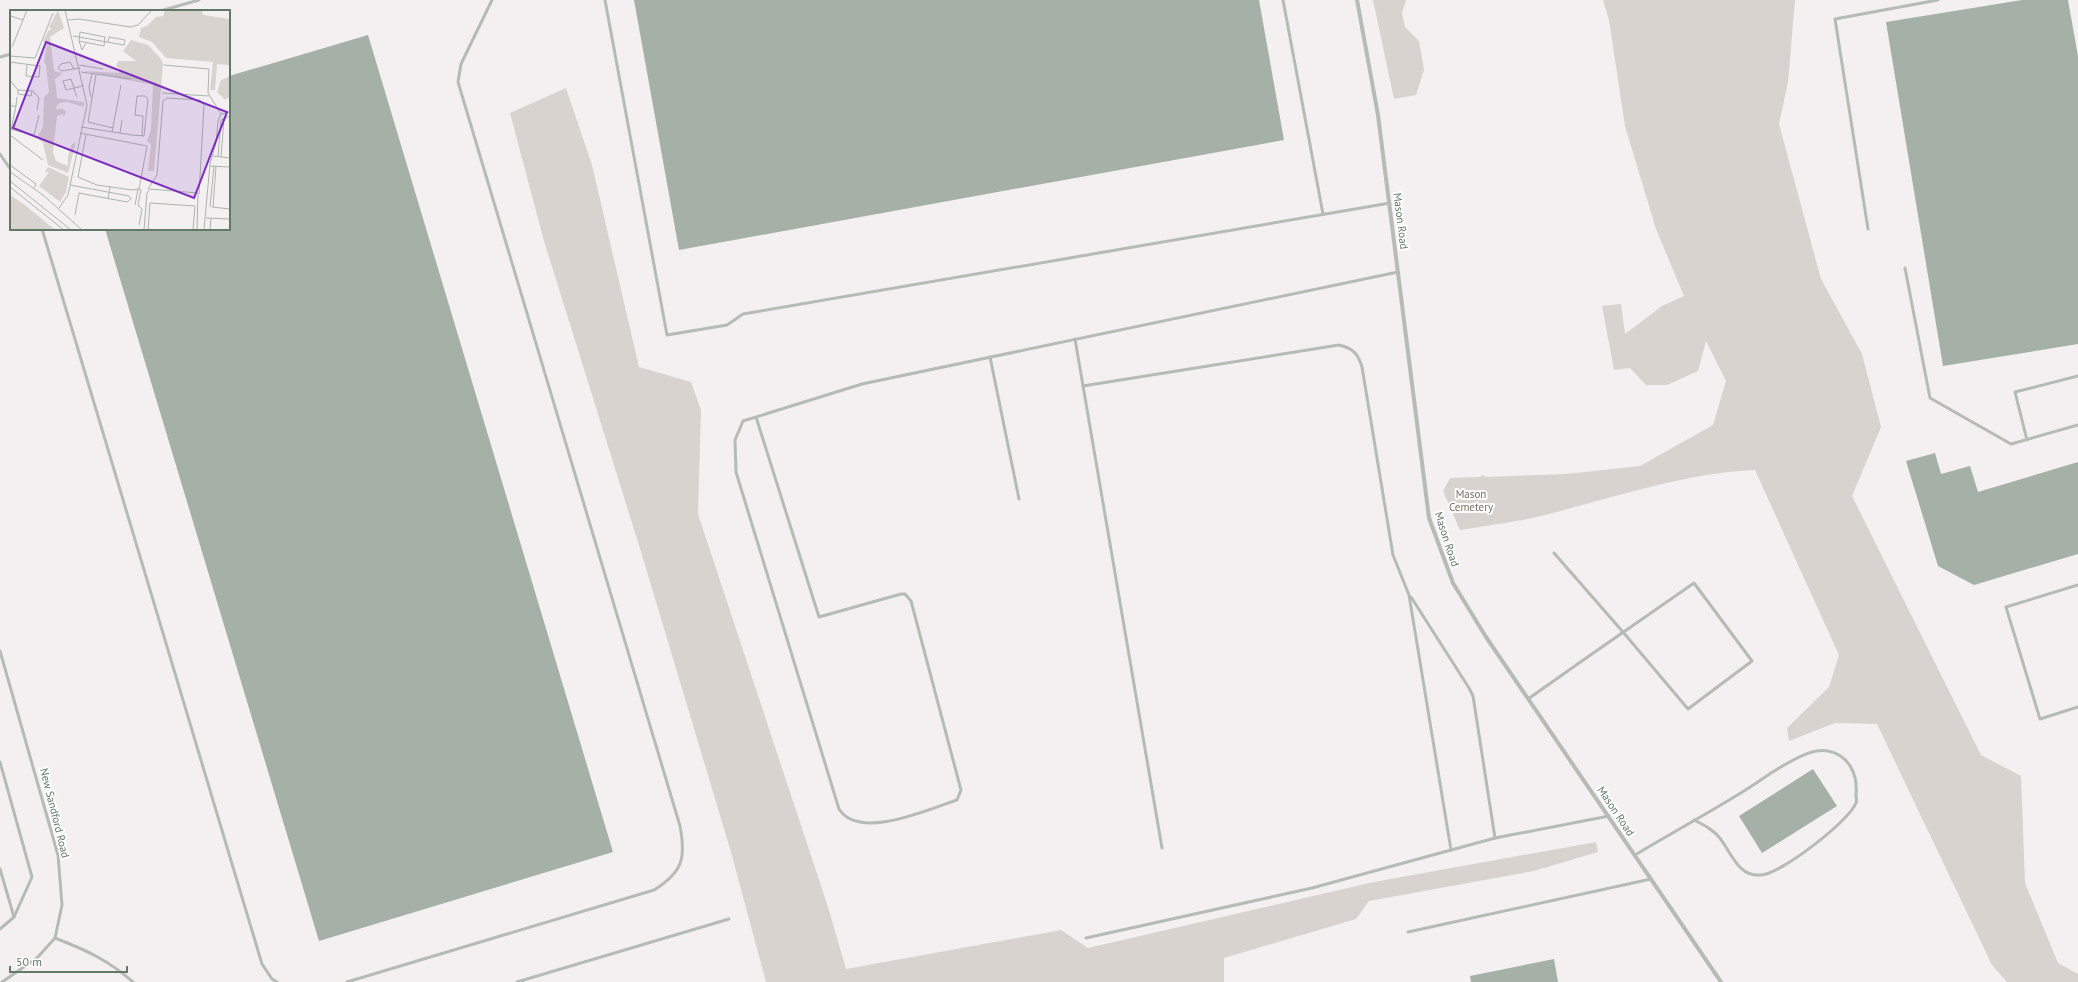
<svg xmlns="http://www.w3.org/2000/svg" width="2078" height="982" viewBox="0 0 2078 982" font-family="'PT Sans',sans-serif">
  <rect width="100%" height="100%" fill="#f4f0f1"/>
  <g fill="#d8d3cf">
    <path d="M1373 0H1406L1402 13 1405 27 1419 41 1424 70 1416 95 1394 99Z"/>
    <path d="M1603 0H1795L1788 82 1779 124 1821 279 1862 354 1881 427 1852 496 1981 755 2021 776 2025 883 2058 963 2078 974V982H2007L1992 965 1877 724 1835 723 1789 741 1787 728 1829 687 1839 655 1755 470C1679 473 1606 501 1532 518 1509 523 1484 526 1460 530L1443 491 1450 478 1479 477 1484 475 1485 477 1566 474 1640 466 1713 425 1726 381 1706 341 1698 371 1667 385H1646L1630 368 1614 370 1602 306 1621 304 1625 334 1662 306 1684 296 1656 229 1625 126 1609 20Z"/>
    <path d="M566 88 592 165 639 367 691 382 701 410 698 514 828 907 846 969 1061 930 1088 948 1374 882 1596 842 1598 852 1534 871 1369 901 1356 919 1224 958V982H766L731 852 642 555 544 241 510 113Z"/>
  </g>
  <g fill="#a5b0a6">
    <path d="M634 0H1259L1284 140 679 250Z"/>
    <path d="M2022 0H2068L2078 56V344L1943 366 1886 22Z"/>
    <path d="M368 35 613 852 319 941 105 229H229V76Z"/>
    <path d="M1935 453 1941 474 1970 466 1978 492 2078 462V554L1974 585 1938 566 1906 461Z"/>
    <path d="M1813 769 1837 806 1762 853 1739 816Z"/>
    <path d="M1554 959 1558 982H1471L1470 976Z"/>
  </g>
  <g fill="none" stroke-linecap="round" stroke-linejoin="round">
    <g stroke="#b4bcb5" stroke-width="3">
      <path d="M605 0 667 335 727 325 743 314 1390 203"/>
      <path d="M1283 0 1323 214"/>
      <path d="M160 11 199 0"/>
      <path d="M0 57 11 54"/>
      <path d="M0 154 11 170"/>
      <path d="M42 229 262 964 272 979 277 982"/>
      <path d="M1868 229 1835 19 1938 0"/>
      <path d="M1905 268 1930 398 2011 444 2078 425"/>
      <path d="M1075 339 1162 848"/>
      <path d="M990 357 1019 499"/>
      <path d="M1083 386 1339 345C1352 348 1358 353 1362 367L1393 555 1409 595 1451 850"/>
      <path d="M756 417 819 617 901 594H905L911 601 961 790 957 800C929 809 859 841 839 809L736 472 735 440 743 421 862 384 1398 272"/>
      <path d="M2027 440 2015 392 2078 376"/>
      <path d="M2078 585 2006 607 2040 719 2078 707"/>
      <path d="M1411 597 1469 688 1473 696 1495 838"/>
      <path d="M0 651 58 855 62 905 55 938 37 958 2 982"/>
      <path d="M1528 699C1583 660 1639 621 1694 583L1752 661 1688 709 1623 632 1554 553"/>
      <path d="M0 762 32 877 14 917 0 929"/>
      <path d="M1635 855C1670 834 1705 815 1739 794 1756 784 1771 772 1788 763 1798 757 1815 748 1828 751 1849 755 1858 775 1856 794 1856 797 1857 801 1856 803 1849 821 1781 874 1761 875 1737 877 1731 851 1719 837 1712 829 1704 825 1694 820"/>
      <path d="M0 869 14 917"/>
      <path d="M1408 932 1651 879"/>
      <path d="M55 938C86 950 108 960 133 982"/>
      <path d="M1086 938 1312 888 1495 838 1609 816"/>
      <path d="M347 982 654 890C683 872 686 858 680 826L458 82 461 64 492 0"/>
      <path d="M517 982 729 919"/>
    </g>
    <path stroke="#b4bcb5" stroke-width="4" d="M1357 0 1378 115 1429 518 1453 583 1486 637 1721 982"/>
  </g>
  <g text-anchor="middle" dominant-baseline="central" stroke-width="4" stroke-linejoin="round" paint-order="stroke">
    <g font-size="11" fill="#617966" stroke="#fff">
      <text transform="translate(1401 221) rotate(83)">Mason Road</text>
      <text transform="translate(1447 539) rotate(72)">Mason Road</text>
      <text transform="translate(1616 811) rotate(56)">Mason Road</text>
      <text transform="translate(55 813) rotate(76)">New Sandford Road</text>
    </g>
    <g font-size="11" fill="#766e63" stroke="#fff">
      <text x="1471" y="494">Mason<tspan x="1471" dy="13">Cemetery</tspan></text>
    </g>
  </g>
  <g transform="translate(10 10)">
    <rect width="220" height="220" fill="#f4f0f1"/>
    <path d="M48 0 54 18 40 27 44 61 53 63 45 69 47 88 74 92V97L57 92 49 93 46 97 47 100 51 98 56 101 54 107 53 104 47 106 43 142 46 151 58 156V146L62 134 66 132 58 163 38 155 33 133 27 128 33 117 34 87 39 82 36 55 34 52 37 34 33 31 38 21 42 19 39 17ZM155 0H192L193 5 220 9V55L207 54 205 80H200L203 52 156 48 142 32 129 27 131 18 137 16 146 7 153 6ZM121 30 138 35 151 49 153 54 144 161H138L141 134 137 131 141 119 143 75 73 61 109 63 110 59 106 56 108 51H126L113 41ZM220 66V86L215 90 207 82 211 70ZM38 157 59 167 56 182 50 192 29 176 39 162H35ZM0 185 15 195 45 220H0Z" fill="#d8d3cf"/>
    <path fill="none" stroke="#acb5ad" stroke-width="1" d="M1 6 13 10 17 0M58 10 69 9 120 17 128 15 142 0M70 22 95 27 94 36 69 31ZM63 26 114 35 115 30 99 27 98 32M69 31 72 40 76 33M2 37 13 10M0 46 25 48 43 3M0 52 30 56 29 67 16 66 17 55M69 55 93 59M154 55 199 59 198 83 211 104M64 59 60 52 51 54 48 58 51 61 70 58M71 62 121 69M86 65 78 112 103 118M0 70 8 80 23 81 29 88 27 100M8 80V84L21 86 22 81M152 83 199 86M67 87 64 79V78L61 69 53 71 56 80 72 76 74 75M81 87 79 77 82 64M0 96H6L7 87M71 117 122 125 134 126 138 89 135 86H127L125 105 133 106 132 126M0 119 24 125 29 105M1 120 6 96M102 122 111 75M70 123 137 136 129 179 122 180 87 175 68 167 76 125M110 123 112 110M0 125 33 150M203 146 220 148M208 147 211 110 220 106M211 147 214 108M0 155 26 174 24 178M200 156 220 157M0 162 33 185 72 220M0 171 61 220M60 175 119 186 121 189 117 192 69 183 65 205M0 177 54 220M129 179 131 180 128 195 132 199 129 215M138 179 147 165 153 91 157 88 190 90 194 95 189 184M98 189 100 177M125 195 128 179M200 197 204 156M202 197 220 199M203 197 206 156M49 198 58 185 77 95 55 0M196 208 220 209M134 220 137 183 140 179 188 183 187 220M138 220 140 193 185 196 183 220M194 220 200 154 206 133 208 111 211 104 220 102M200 220 201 208"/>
    <path fill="#7b2cbf" fill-opacity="0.15" stroke="#7b2cbf" stroke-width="2" d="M36 32 217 102 184 188 3 118Z"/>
    <rect width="220" height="220" fill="none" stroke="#617966" stroke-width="2"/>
  </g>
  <path d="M10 966v6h117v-6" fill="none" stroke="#617966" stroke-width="2"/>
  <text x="16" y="966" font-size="12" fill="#617966" stroke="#ffffff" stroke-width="3" paint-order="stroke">50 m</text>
</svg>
